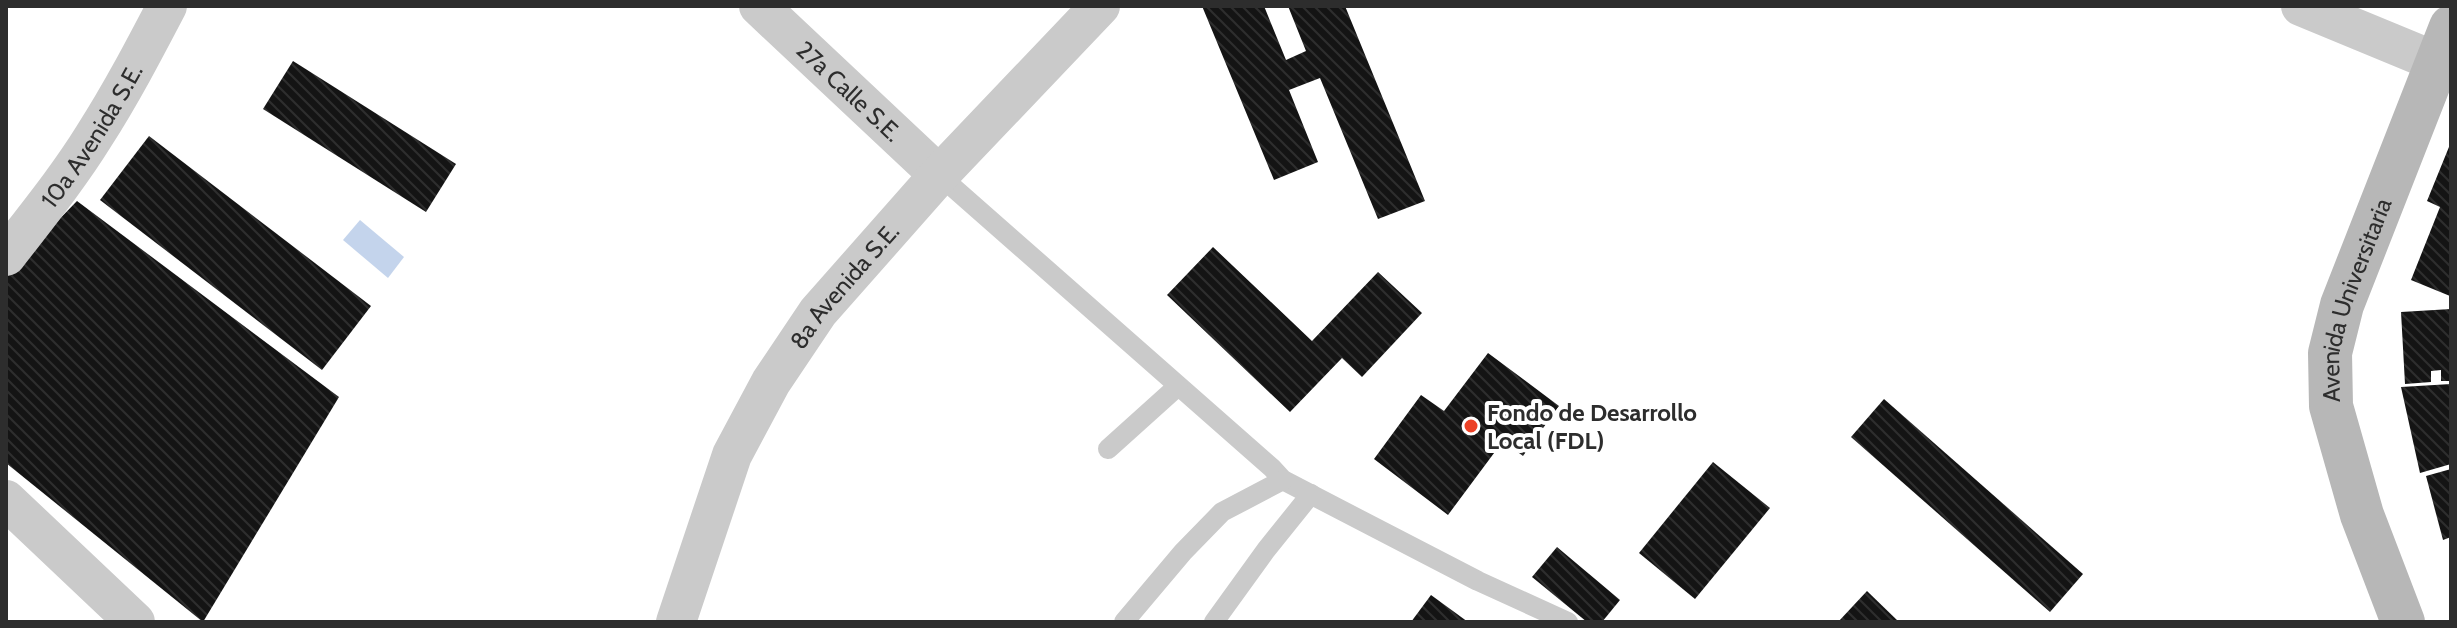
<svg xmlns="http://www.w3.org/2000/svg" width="2457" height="628" viewBox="0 0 2457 628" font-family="Cabin,sans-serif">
  <defs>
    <pattern id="building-back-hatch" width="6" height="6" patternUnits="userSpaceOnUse" patternTransform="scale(2)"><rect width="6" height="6" fill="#141414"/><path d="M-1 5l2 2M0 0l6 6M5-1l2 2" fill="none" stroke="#2e2e2e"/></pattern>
  </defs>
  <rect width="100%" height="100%" fill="#fff"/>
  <path fill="#c4d4ec" d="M360 220 404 257 388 278 343 240Z"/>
  <g fill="url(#building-back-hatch)">
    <path d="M1202 6H1264L1286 60 1306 51 1288 6H1345L1425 201 1378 219 1320 78 1289 90 1318 162 1274 180Z"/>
    <path d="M293 61 456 164 426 212 263 109Z"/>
    <path d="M149 136 371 306 322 370 100 200Z"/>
    <path d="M2451 142V293L2450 296 2411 280 2440 207 2427 201Z"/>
    <path d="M77 201 339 397 203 622 6 463V274Z"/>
    <path d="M1213 247 1312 341 1378 272 1422 313 1362 377 1342 358 1290 412 1167 295Z"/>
    <path d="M2451 309V381H2441V370L2431 371V382L2405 384 2401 312Z"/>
    <path d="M1488 353 1559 406 1523 456 1503 441 1448 515 1374 459 1421 395 1444 411Z"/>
    <path d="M2451 384V464L2420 473 2401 387Z"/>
    <path d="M1884 399 2083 574 2050 612 1851 437Z"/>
    <path d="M1713 462 1770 508 1695 599 1639 553Z"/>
    <path d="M2451 469V537L2443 540 2426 476Z"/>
    <path d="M1557 547 1620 600 1602 622H1587L1532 577Z"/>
    <path d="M1867 591 1899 622H1838Z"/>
    <path d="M1431 595 1468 622H1411Z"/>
  </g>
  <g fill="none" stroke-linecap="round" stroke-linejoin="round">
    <g stroke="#cacaca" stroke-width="20">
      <path d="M939 175 1272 468 1283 480 1478 581 1568 622"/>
      <path d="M1108 449 1178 386"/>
      <path d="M1124 622 1183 552 1222 512 1283 480"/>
      <path d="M1214 622 1266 550 1311 494"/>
    </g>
    <g stroke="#cacaca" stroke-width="40">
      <path id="s1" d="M759 6 939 175"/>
      <path d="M2301 6 2451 68"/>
      <path id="s2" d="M6 256C36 217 68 178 94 136 121 94 144 50 167 6"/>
      <path d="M6 500 135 622"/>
      <path id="s3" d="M676 622 732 455 771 382 818 312 939 175 1100 6"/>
    </g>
    <path stroke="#b7b7b7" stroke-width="44" id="s4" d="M2403 622 2362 515 2331 406 2330 353 2342 305 2451 27"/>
  </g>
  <circle fill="#ec4126" stroke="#fff" stroke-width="3" cx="1471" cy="426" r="8"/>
  <g text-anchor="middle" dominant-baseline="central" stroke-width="8" stroke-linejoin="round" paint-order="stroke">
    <g font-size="24" fill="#2d2d2d" stroke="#fff">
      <text stroke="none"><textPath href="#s1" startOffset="124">27a Calle S.E.</textPath></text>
      <text stroke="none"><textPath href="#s2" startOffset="148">10a Avenida S.E.</textPath></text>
      <text stroke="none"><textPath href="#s3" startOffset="380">8a Avenida S.E.</textPath></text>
      <text stroke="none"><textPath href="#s4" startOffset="338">Avenida Universitaria</textPath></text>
    </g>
    <g font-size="24" font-weight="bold" fill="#2d2d2d" stroke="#fff" text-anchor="start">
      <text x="1487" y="412">Fondo de Desarrollo<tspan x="1487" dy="28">Local (FDL)</tspan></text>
    </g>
  </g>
  <rect width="2457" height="628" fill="none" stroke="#2d2d2d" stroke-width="16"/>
</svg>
